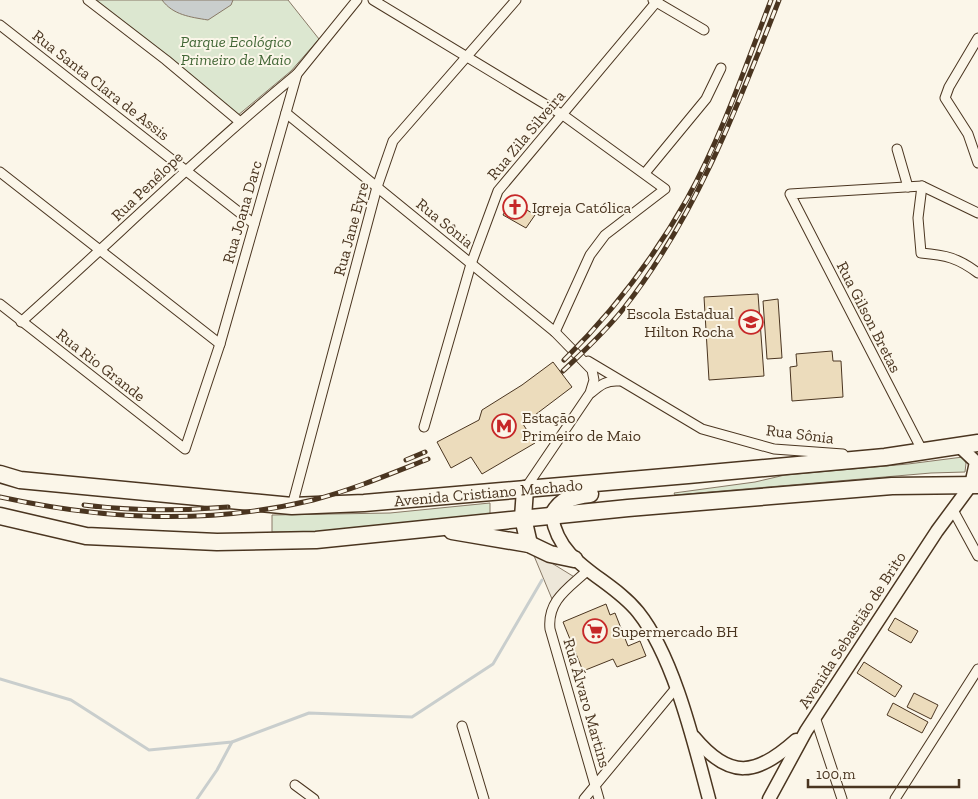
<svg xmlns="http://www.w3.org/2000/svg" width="978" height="799" viewBox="0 0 978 799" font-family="'Zilla Slab',serif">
  <rect width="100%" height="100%" fill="#fbf6e9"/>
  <g fill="#dce7d0" stroke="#887966">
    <path d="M92 0H288L319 39 291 71 237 116Z"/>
    <path d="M963 457 966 463 965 472 931 473 675 495 674 493 755 482 785 475 908 464Z"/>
    <path d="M490 503V514L321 532H272V515L390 513Z"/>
  </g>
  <path fill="#ede7d9" stroke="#887966" d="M532 551 576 578 552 599Z"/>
  <path fill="#c9cecd" stroke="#887966" d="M162 0H233L231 5 208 20C190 17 173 15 162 0Z"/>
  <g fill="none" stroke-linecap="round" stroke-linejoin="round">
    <g stroke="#c9cecd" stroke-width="3">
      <path d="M0 679 71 700 149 750 232 742 309 713 412 717 493 664 542 580"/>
      <path d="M197 799 217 770 232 742"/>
    </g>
  </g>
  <g fill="#ecdcbc" stroke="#4a3520">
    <path d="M511 200 535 215 526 228 503 215Z"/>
    <path d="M758 294 764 376 709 380 704 297Z"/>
    <path d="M778 299 782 358 767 359 763 301Z"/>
    <path d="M832 351 833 361H841L843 397 792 401 790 367 797 366 796 354Z"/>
    <path d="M553 362 572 387 523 424 535 443 482 474 471 457 451 468 437 442 479 420 482 410 522 385Z"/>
    <path d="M606 604 610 615 615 613 628 646 640 641 646 656 617 667 613 659 583 671 563 622Z"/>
    <path d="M895 618 918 631 911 643 888 630Z"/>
    <path d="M864 662 902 686 895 697 857 673Z"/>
    <path d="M914 693 938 705 931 719 907 707Z"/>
    <path d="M893 703 928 722 922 733 887 715Z"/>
  </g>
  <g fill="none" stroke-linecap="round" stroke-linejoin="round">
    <g stroke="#4a3520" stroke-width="11">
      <g id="street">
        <path d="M88 0 166 60 239 121"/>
        <path d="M373 0 563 115 665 189 605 235 590 255 555 332"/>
        <path d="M653 0 704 30"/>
        <path d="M0 25 254 224"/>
        <path d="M978 38 949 87 945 98 968 134 978 163"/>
        <path d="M286 113 555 332 592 370 594 380 590 393 525 489"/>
        <path d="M897 149 908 187"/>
        <path d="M0 172 220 344"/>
        <path d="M645 173 706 99 721 68"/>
        <path d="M922 186 918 218 921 253C946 255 958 258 978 273"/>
        <path d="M0 304 185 449 220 344 297 74 357 0"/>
        <path d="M21 322C113 240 201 153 297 74"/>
        <path d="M588 361 702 429 774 449 843 454"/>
        <path d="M591 393C600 385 607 380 619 381"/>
        <path d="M424 427 471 264 498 191 658 0"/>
        <path d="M923 452 790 194 922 186 978 213"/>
        <path d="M292 506 377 187 393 141 516 0"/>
        <path d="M953 510 978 556"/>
        <path d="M588 570C569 588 547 600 550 629L599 799"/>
        <path d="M815 717 842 799"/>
        <path d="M462 726 484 799"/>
        <path d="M295 785 314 799"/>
        <path d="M584 799 676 688"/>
        <path d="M895 799 978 669"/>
      </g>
    </g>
    <g stroke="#4a3520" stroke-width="15">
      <g id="secondary">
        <path d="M552 516C559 565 610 577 638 612 674 657 694 743 709 799"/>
        <path d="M694 737C730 780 756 776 796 740"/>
        <path d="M769 799 806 731 937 531 971 485 976 462 959 446"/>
      </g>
    </g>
    <g stroke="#4a3520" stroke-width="19">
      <g id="highway">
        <path id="s1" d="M0 474 20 480 292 506 364 503 688 475 885 457 978 443"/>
        <path d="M525 489 523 518 529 544"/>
        <path d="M0 516 86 536 217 542 316 540 628 508 892 486 978 485"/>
        <path d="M552 516C561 499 572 496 590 494"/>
        <path d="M452 531 529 544 550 554 574 559"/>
      </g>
    </g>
    <use href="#street" stroke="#fbf6e9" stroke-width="9"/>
    <use href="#secondary" stroke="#fbf6e9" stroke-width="12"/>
    <use href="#highway" stroke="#fbf6e9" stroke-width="16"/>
    <g stroke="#4a3520" stroke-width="5">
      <g id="rail">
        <path d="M564 360C613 312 653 259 687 199 721 138 746 65 771 0"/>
        <path d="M563 371C584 351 606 331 624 308 696 216 737 108 779 0"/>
        <path d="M406 460 425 452"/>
        <path d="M0 497C105 520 208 525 313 500 352 490 390 474 428 459"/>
        <path d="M84 505C132 511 180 511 228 507"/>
      </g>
    </g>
    <use href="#rail" stroke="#fbf6e9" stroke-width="3" stroke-dasharray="9" stroke-linecap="butt"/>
  </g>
  <defs>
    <g id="church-ring" transform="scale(1.25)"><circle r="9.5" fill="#fbf6e9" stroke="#c62828" stroke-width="1.5"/><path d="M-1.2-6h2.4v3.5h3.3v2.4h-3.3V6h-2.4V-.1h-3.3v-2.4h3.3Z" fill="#c62828"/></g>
    <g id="school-ring" transform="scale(1.25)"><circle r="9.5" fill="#fbf6e9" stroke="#c62828" stroke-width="1.5"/><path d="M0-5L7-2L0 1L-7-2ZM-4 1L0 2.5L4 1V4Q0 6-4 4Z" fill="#c62828"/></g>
    <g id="metro-ring" transform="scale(1.25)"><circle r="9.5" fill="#fbf6e9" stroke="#c62828" stroke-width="1.5"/><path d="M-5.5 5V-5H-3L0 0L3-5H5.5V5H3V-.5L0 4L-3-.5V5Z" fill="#c62828"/></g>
    <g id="supermarket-ring" transform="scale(1.25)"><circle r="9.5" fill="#fbf6e9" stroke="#c62828" stroke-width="1.5"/><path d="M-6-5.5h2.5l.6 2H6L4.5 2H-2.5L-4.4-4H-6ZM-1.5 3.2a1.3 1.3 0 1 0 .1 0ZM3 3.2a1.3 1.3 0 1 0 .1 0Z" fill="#c62828"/></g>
  </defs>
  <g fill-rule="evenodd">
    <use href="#church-ring" x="515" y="207"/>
    <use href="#school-ring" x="751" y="322"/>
    <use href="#metro-ring" x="504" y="426"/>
    <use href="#supermarket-ring" x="595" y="631"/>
  </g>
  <g text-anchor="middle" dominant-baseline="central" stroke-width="4" stroke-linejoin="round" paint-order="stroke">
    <g font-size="16" font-style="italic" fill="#436837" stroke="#fbf6e9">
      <text x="236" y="41">Parque Ecológico<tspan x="236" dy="18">Primeiro de Maio</tspan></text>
    </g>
    <g font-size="16" fill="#4a3520" stroke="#fbf6e9">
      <text transform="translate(101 85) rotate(38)">Rua Santa Clara de Assis</text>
      <text transform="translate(526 135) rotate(-50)">Rua Zila Silveira</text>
      <text transform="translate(147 186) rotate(-44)">Rua Penélope</text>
      <text transform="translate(242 212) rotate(-74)">Rua Joana Darc</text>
      <text transform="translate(445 223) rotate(39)">Rua Sônia</text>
      <text transform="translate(351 229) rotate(-75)">Rua Jane Eyre</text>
      <text transform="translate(869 317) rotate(63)">Rua Gilson Bretas</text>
      <text transform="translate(101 365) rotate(38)">Rua Rio Grande</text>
      <text transform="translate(800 434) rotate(7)">Rua Sônia</text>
      <text stroke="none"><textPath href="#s1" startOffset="491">Avenida Cristiano Machado</textPath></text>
      <text transform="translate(852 630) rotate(-57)">Avenida Sebastião de Brito</text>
      <text transform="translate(587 703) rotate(74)">Rua Álvaro Martins</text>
    </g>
    <g font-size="16" fill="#4a3520" stroke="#fbf6e9" text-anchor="start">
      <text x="532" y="207">Igreja Católica</text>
      <text x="734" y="313" text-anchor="end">Escola Estadual<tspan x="734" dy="18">Hilton Rocha</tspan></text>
      <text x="522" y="417">Estação<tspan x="522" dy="18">Primeiro de Maio</tspan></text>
      <text x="612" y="631">Supermercado BH</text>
    </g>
  </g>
  <path d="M808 779v8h151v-8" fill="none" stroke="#4a3520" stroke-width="2.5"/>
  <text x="816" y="779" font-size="15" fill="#4a3520" stroke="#fbf6e9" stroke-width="4" paint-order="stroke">100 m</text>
</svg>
